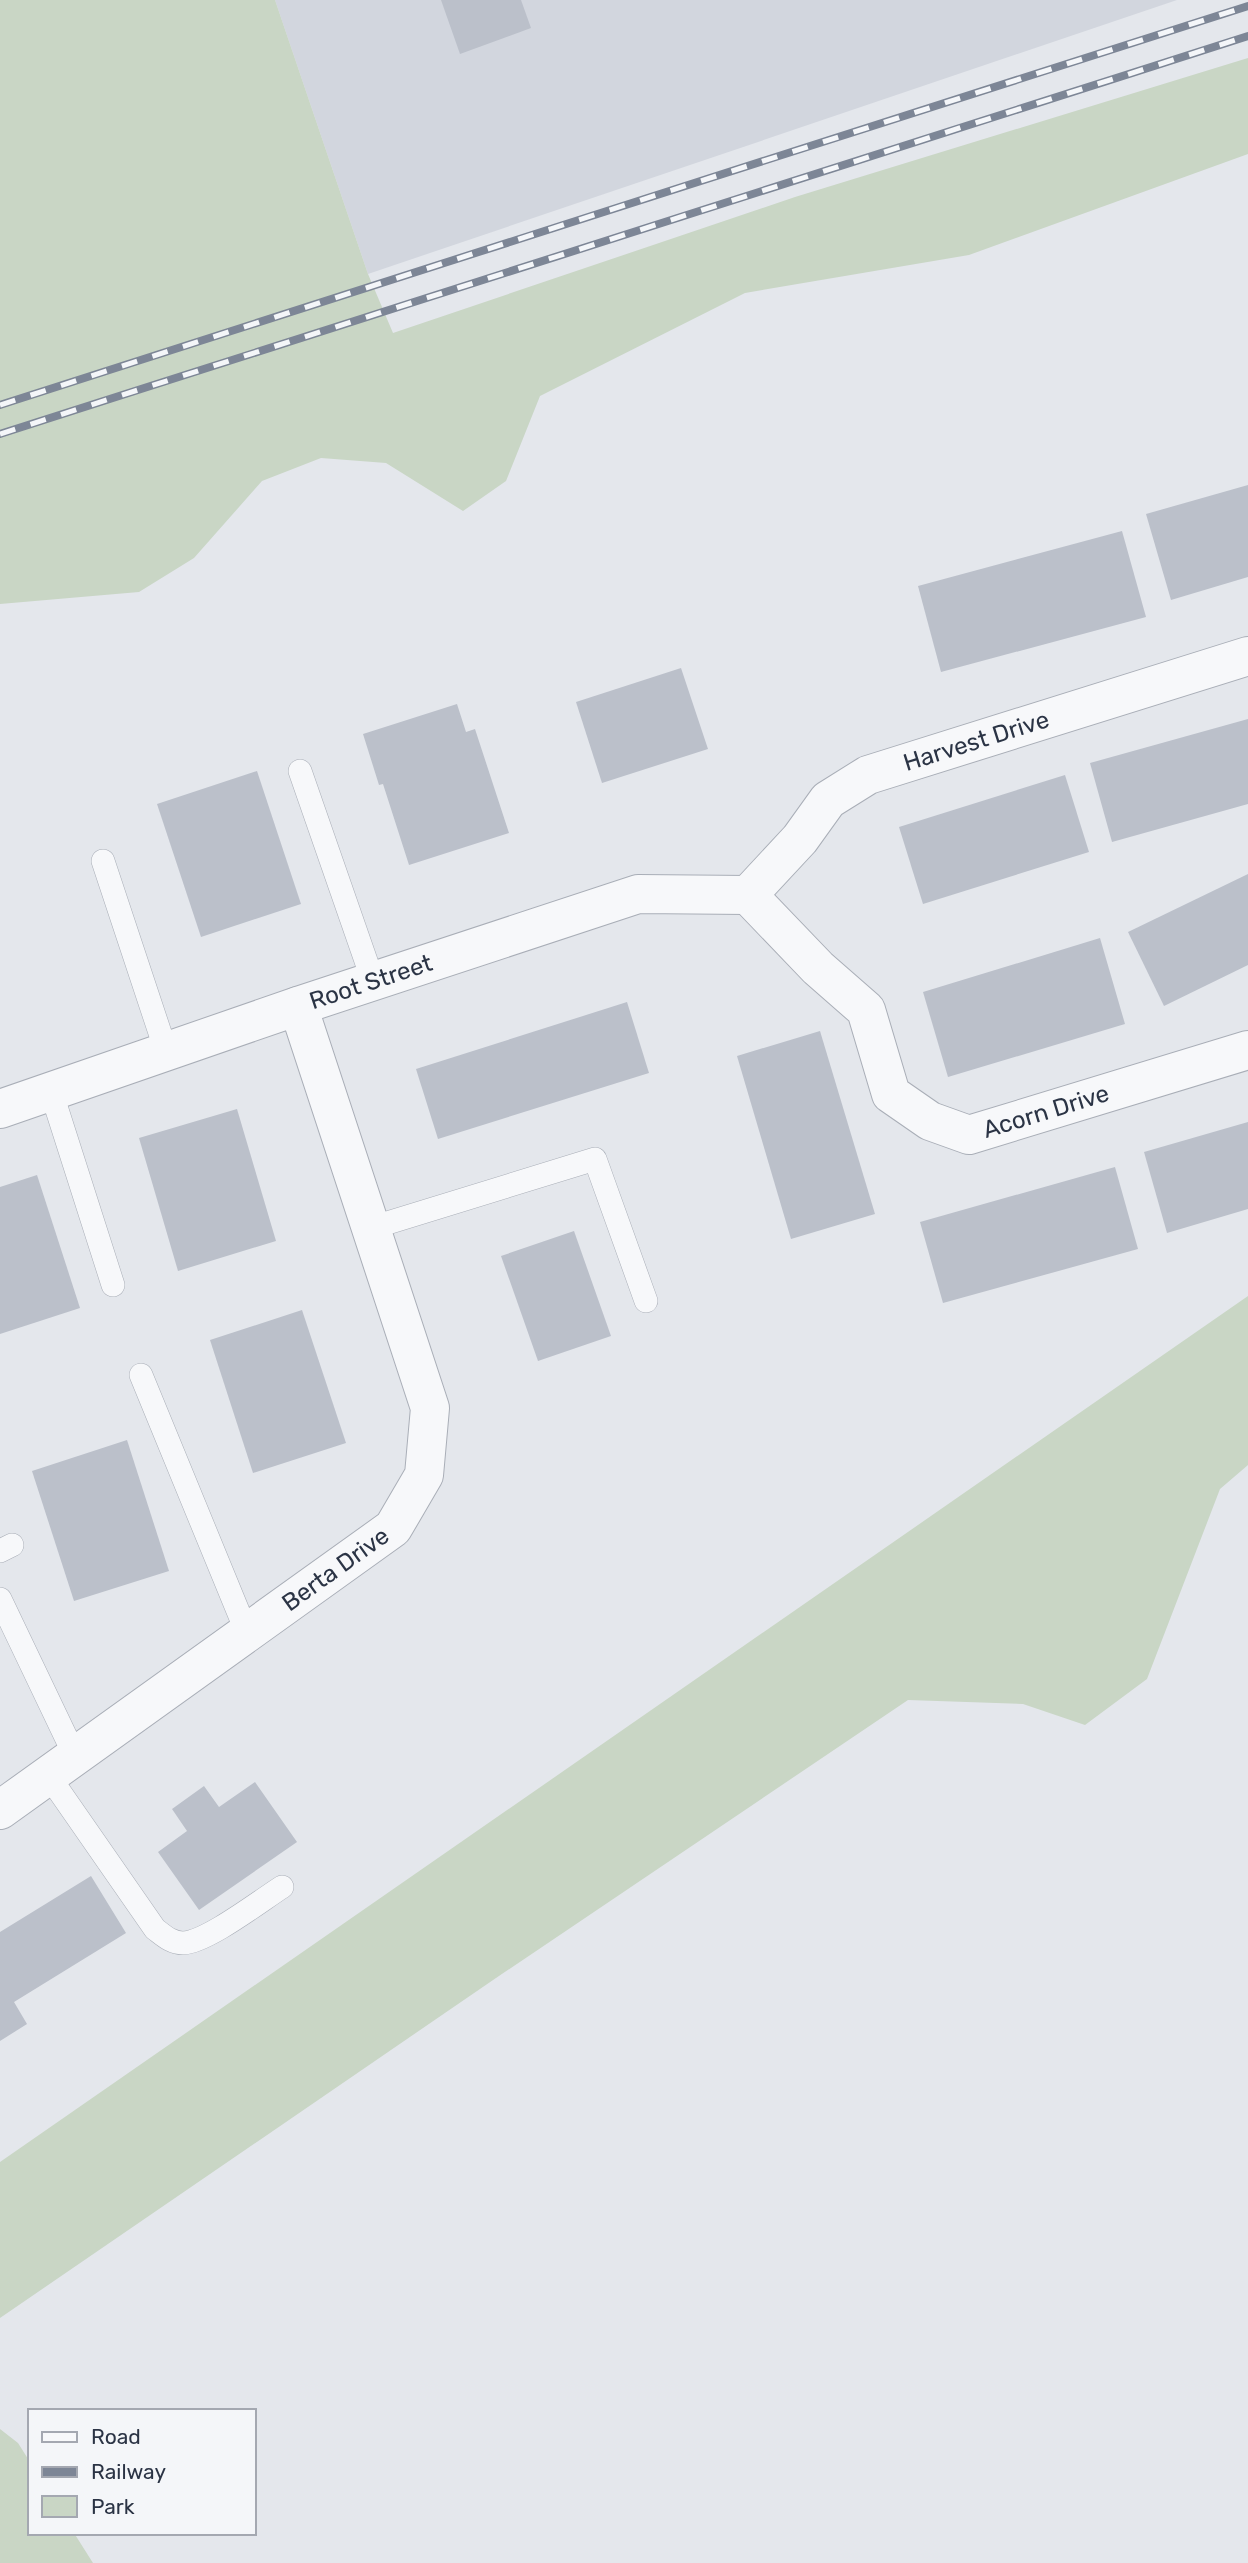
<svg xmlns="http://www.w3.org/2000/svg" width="1248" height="2563" viewBox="0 0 1248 2563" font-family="Rubik,sans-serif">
  <rect width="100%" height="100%" fill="#e4e7ec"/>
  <path fill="#d2d6de" d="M275 0H1177L368 274Z"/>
  <g fill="#c9d6c5">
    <path d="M0 0H275L368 274 393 333 795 197 1248 58V154L969 255 745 293 540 396 506 481 463 511 386 463 321 458 262 481 194 558 139 592 0 604Z"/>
    <path d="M1248 1296V1465L1220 1489 1147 1679 1085 1725 1023 1704 908 1700 496 1978 0 2318V2162Z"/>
    <path d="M0 2429 18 2443 30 2462V2533H74L93 2563H0Z"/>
  </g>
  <g fill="#bbc0ca">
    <path d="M441 0H521L531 28 460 54Z"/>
    <path d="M1248 485V577L1171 600 1146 514Z"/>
    <path d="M1122 531 1146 617 941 672 918 586Z"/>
    <path d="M681 668 708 749 602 783 576 702Z"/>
    <path d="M457 704 466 732 475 729 509 833 409 865 383 784 379 785 363 734Z"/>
    <path d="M1248 719V804L1112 842 1090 763Z"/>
    <path d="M257 771 301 904 201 937 157 804Z"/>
    <path d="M1065 775 1089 852 923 904 899 827Z"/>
    <path d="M1248 874V965L1164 1006 1128 932Z"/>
    <path d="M1100 938 1125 1024 948 1077 923 992Z"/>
    <path d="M627 1002 649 1073 438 1139 416 1069Z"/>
    <path d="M820 1031 875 1214 791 1239 737 1056Z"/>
    <path d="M237 1109 276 1241 178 1271 139 1138Z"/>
    <path d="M1248 1122V1209L1167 1233 1144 1152Z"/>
    <path d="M1115 1167 1138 1249 943 1303 920 1222Z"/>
    <path d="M37 1175 80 1308 0 1334V1187Z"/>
    <path d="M574 1231 611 1336 538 1361 501 1256Z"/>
    <path d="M302 1310 346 1443 253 1473 210 1340Z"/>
    <path d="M127 1440 169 1571 74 1601 32 1471Z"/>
    <path d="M255 1782 297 1842 199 1910 158 1852 187 1831 172 1809 204 1786 219 1807Z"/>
    <path d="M91 1876 126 1933 14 2002 27 2024 0 2041V1932Z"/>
  </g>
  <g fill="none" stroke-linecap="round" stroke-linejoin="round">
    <g stroke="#a9aeb7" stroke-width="24">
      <g id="service">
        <path d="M300 771 373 981"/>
        <path d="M103 861 166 1051"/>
        <path d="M51 1091 113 1285"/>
        <path d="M371 1228 595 1159 646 1301"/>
        <path d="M141 1375 247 1633"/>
        <path d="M0 1551 12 1545"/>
        <path d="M0 1599 75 1756"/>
        <path d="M48 1775 155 1929C163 1935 171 1943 183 1943 207 1942 260 1901 282 1887"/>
      </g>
    </g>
    <g stroke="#a9aeb7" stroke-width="40">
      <g id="minor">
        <path id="s1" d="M748 895 818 968 866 1010 891 1094 930 1121 969 1135 1248 1050"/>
        <path id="s2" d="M748 895 800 839 828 800 868 775 1248 656"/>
        <path id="s3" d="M0 1109 298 1006 638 894 748 895"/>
        <path id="s4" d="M0 1810 393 1528 424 1475 430 1408 298 1006"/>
      </g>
    </g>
    <use href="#service" stroke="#f7f8fa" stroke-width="23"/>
    <use href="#minor" stroke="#f7f8fa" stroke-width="38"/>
    <g stroke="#7d8696" stroke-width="8">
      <g id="rail">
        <path d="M0 405 1248 6"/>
        <path d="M0 434 1248 36"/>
      </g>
    </g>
    <use href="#rail" stroke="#f4f6f9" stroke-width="5" stroke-dasharray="16" stroke-linecap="butt"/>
  </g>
  <g text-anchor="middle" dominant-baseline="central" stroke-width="5" stroke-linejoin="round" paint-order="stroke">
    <g font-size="24" fill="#2b3445" stroke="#f4f6f9">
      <text stroke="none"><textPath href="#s2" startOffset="285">Harvest Drive</textPath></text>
      <text stroke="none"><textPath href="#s3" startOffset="392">Root Street</textPath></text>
      <text stroke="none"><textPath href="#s1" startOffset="422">Acorn Drive</textPath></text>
      <text stroke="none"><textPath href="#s4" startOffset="413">Berta Drive</textPath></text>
    </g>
  </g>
  <rect x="28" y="2409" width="228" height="126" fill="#f4f6f9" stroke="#a4a8b1" stroke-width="2"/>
  <rect x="42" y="2432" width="35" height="10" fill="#f7f8fa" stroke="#a4a8b1" stroke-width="2"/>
  <text x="91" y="2444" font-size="21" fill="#2b3445">Road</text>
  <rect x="42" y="2467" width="35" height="10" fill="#7d8696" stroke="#a4a8b1" stroke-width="2"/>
  <text x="91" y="2479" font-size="21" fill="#2b3445">Railway</text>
  <rect x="42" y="2496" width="35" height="21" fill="#c9d6c5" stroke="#a4a8b1" stroke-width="2"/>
  <text x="91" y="2514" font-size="21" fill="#2b3445">Park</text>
</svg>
